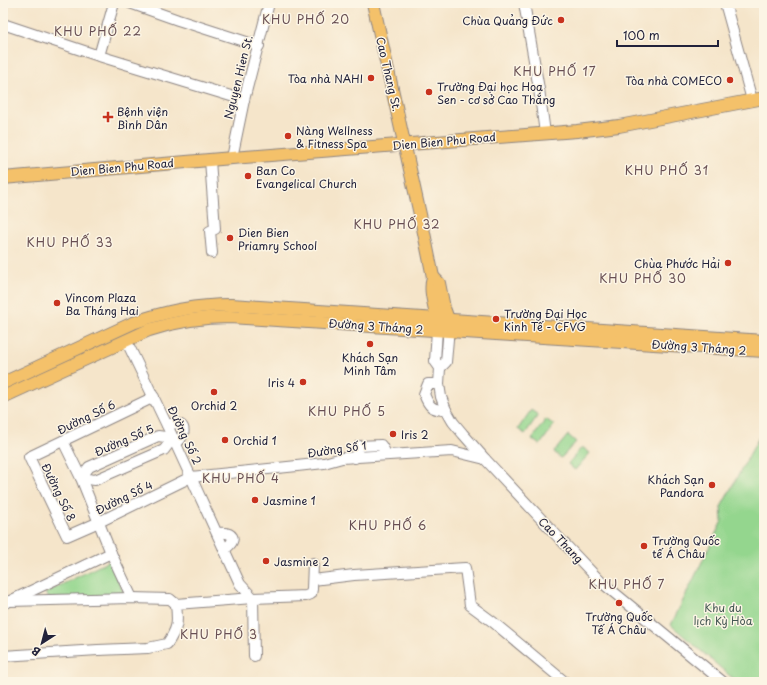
<svg xmlns="http://www.w3.org/2000/svg" width="767" height="685" viewBox="0 0 767 685" font-family="'Playpen Sans',sans-serif">
  <rect width="100%" height="100%" fill="#fcf5e5"/>
  <filter id="ink" filterUnits="userSpaceOnUse"><feTurbulence type="fractalNoise" baseFrequency=".025" numOctaves="2"/><feDisplacementMap in="SourceGraphic" scale="8" xChannelSelector="R" yChannelSelector="G"/><feConvolveMatrix kernelMatrix="1 2 1 2 8 2 1 2 1" color-interpolation-filters="sRGB"/></filter>
  <filter id="wash" filterUnits="userSpaceOnUse"><feTurbulence type="fractalNoise" baseFrequency=".012" numOctaves="4" result="noise"/><feDisplacementMap in="SourceGraphic" scale="16" xChannelSelector="R" yChannelSelector="G"/><feGaussianBlur stdDeviation="0.9" result="paint"/><feColorMatrix in="noise" values="0 0 0 0 0 0 0 0 0 0 0 0 0 0 0 0 0 1.4 0 .05"/><feComposite in="paint" operator="in"/></filter>
  <g filter="url(#wash)">
    <rect width="100%" height="100%" fill="#f5e5ca"/>
    <g fill="#94d68e" stroke="#5b7c64">
      <path d="M531 410 538 415 525 434 518 429Z"/>
      <path d="M546 419 554 425 540 445 532 439Z"/>
      <path d="M764 428V682H737L671 625 722 521 721 507Z"/>
      <path d="M568 435 576 442 561 458 554 452Z"/>
      <path d="M582 447 590 453 575 470 568 464Z"/>
      <path d="M109 561 125 595 49 599 45 593Z"/>
    </g>
  </g>
  <g filter="url(#ink)">
    <g fill="none" stroke-linecap="round" stroke-linejoin="round">
      <g stroke="#8c8482" stroke-width="12">
        <g id="minor">
          <path d="M130 3 178 20 259 46"/>
          <path d="M524 3 539 89 545 133"/>
          <path d="M725 3 752 100"/>
          <path d="M3 24 99 56 244 100"/>
          <path d="M99 56 114 3"/>
          <path d="M232 158 244 100 269 3"/>
          <path d="M210 160 215 229 210 231 212 253"/>
          <path d="M437 330 435 361 440 368 439 384 441 397 446 410 453 422 463 434 485 459 559 538 600 581 723 682"/>
          <path d="M126 340 173 438 240 584 253 598 254 656"/>
          <path d="M440 368 446 362 448 339V331"/>
          <path d="M439 384H428L424 394C429 407 432 410 446 410"/>
          <path d="M154 397 29 457 67 536 99 522 191 477 297 466 324 463 342 458 452 451 485 459"/>
          <path d="M167 425C185 419 189 432 176 444"/>
          <path d="M158 436 173 438 164 450 95 480 81 478 89 467Z"/>
          <path d="M63 441 81 478 111 553 132 598"/>
          <path d="M355 458 359 446 381 445 387 455"/>
          <path d="M217 533C233 531 239 539 224 550"/>
          <path d="M313 580 354 575 465 568 470 605 493 622 565 682"/>
          <path d="M12 600 111 553"/>
          <path d="M3 604 9 601 132 598 170 599 176 604"/>
          <path d="M3 656 98 650 148 648 167 644C178 628 178 623 176 604L253 598 306 596 311 594 312 589 313 563"/>
        </g>
      </g>
      <g stroke="#8c8482" stroke-width="14">
        <g id="major">
          <path d="M373 3 423 228 433 277C428 293 437 309 437 325"/>
          <path d="M3 178 232 158 577 131 619 126 764 98"/>
          <path d="M433 277 439 283 444 308 448 319V326"/>
          <path d="M3 383 133 323C165 311 196 305 231 305L764 341"/>
          <path d="M3 397 149 330C176 321 202 317 230 317L764 351"/>
        </g>
      </g>
      <use href="#minor" stroke="#fff" stroke-width="10"/>
      <use href="#major" stroke="#f4c16a" stroke-width="12"/>
    </g>
  </g>
  <g fill="#c8321e" stroke="#fcf5e5" stroke-width="1.5">
    <circle cx="561" cy="20" r="4"/>
    <circle cx="371" cy="78" r="4"/>
    <circle cx="730" cy="80" r="4"/>
    <circle cx="429" cy="92" r="4"/>
    <path d="M106 111h4v4h4v4h-4v4h-4v-4h-4v-4h4z"/>
    <circle cx="288" cy="136" r="4"/>
    <circle cx="248" cy="176" r="4"/>
    <circle cx="230" cy="238" r="4"/>
    <circle cx="728" cy="263" r="4"/>
    <circle cx="57" cy="303" r="4"/>
    <circle cx="496" cy="319" r="4"/>
    <circle cx="370" cy="344" r="4"/>
    <circle cx="303" cy="382" r="4"/>
    <circle cx="214" cy="392" r="4"/>
    <circle cx="393" cy="434" r="4"/>
    <circle cx="225" cy="440" r="4"/>
    <circle cx="712" cy="485" r="4"/>
    <circle cx="255" cy="500" r="4"/>
    <circle cx="644" cy="546" r="4"/>
    <circle cx="266" cy="561" r="4"/>
    <circle cx="619" cy="603" r="4"/>
  </g>
  <g text-anchor="middle" dominant-baseline="central" stroke-width="3" stroke-linejoin="round" paint-order="stroke">
    <g font-size="11" fill="#22223b" stroke="#fcf5e5" text-anchor="start">
      <text x="553" y="20" text-anchor="end">Chùa Quảng Đức</text>
      <text x="363" y="78" text-anchor="end">Tòa nhà NAHI</text>
      <text x="722" y="80" text-anchor="end">Tòa nhà COMECO</text>
      <text x="437" y="86">Trường Đại học Hoa<tspan x="437" dy="13">Sen - cơ sở Cao Thắng</tspan></text>
      <text x="117" y="111">Bệnh viện<tspan x="117" dy="13">Bình Dân</tspan></text>
      <text x="296" y="130">Nàng Wellness<tspan x="296" dy="13">&amp; Fitness Spa</tspan></text>
      <text x="256" y="170">Ban Co<tspan x="256" dy="13">Evangelical Church</tspan></text>
      <text x="238" y="232">Dien Bien<tspan x="238" dy="13">Priamry School</tspan></text>
      <text x="720" y="263" text-anchor="end">Chùa Phước Hải</text>
      <text x="65" y="297">Vincom Plaza<tspan x="65" dy="13">Ba Tháng Hai</tspan></text>
      <text x="504" y="313">Trường Đại Học<tspan x="504" dy="13">Kinh Tế - CFVG</tspan></text>
      <text x="370" y="357" text-anchor="middle">Khách Sạn<tspan x="370" dy="13">Minh Tâm</tspan></text>
      <text x="295" y="382" text-anchor="end">Iris 4</text>
      <text x="214" y="405" text-anchor="middle">Orchid 2</text>
      <text x="401" y="434">Iris 2</text>
      <text x="233" y="440">Orchid 1</text>
      <text x="704" y="479" text-anchor="end">Khách Sạn<tspan x="704" dy="13">Pandora</tspan></text>
      <text x="263" y="500">Jasmine 1</text>
      <text x="652" y="540">Trường Quốc<tspan x="652" dy="13">tế Á Châu</tspan></text>
      <text x="274" y="561">Jasmine 2</text>
      <text x="619" y="616" text-anchor="middle">Trường Quốc<tspan x="619" dy="13">Tế Á Châu</tspan></text>
    </g>
    <g font-size="11" fill="#22223b" stroke="#fcf5e5">
      <text transform="translate(389 74) rotate(77)">Cao Thang St.</text>
      <text transform="translate(238 77) rotate(-76)">Nguyen Hien St.</text>
      <text transform="translate(444 141) rotate(-5)">Dien Bien Phu Road</text>
      <text transform="translate(122 167) rotate(-5)">Dien Bien Phu Road</text>
      <text transform="translate(376 326) rotate(4)">Đường 3 Tháng 2</text>
      <text transform="translate(699 347) rotate(4)">Đường 3 Tháng 2</text>
      <text transform="translate(86 417) rotate(-26)">Đường Số 6</text>
      <text transform="translate(185 435) rotate(65)">Đường Số 2</text>
      <text transform="translate(124 440) rotate(-23)">Đường Số 5</text>
      <text transform="translate(337 449) rotate(-8)">Đường Số 1</text>
      <text transform="translate(59 492) rotate(64)">Đường Số 8</text>
      <text transform="translate(124 497) rotate(-26)">Đường Số 4</text>
      <text transform="translate(561 540) rotate(46)">Cao Thang</text>
    </g>
    <g font-size="11" fill="#445854" stroke="#fcf5e5">
      <text x="723" y="607">Khu du<tspan x="723" dy="13">lịch Kỳ Hòa</tspan></text>
    </g>
    <g font-size="12" letter-spacing="1" fill="#684f53" stroke="#fcf5e5">
      <text x="306" y="19">KHU PHỐ 20</text>
      <text x="98" y="31">KHU PHỐ 22</text>
      <text x="555" y="71">KHU PHỐ 17</text>
      <text x="667" y="170">KHU PHỐ 31</text>
      <text x="397" y="224">KHU PHỐ 32</text>
      <text x="70" y="242">KHU PHỐ 33</text>
      <text x="643" y="278">KHU PHỐ 30</text>
      <text x="347" y="411">KHU PHỐ 5</text>
      <text x="241" y="478">KHU PHỐ 4</text>
      <text x="388" y="525">KHU PHỐ 6</text>
      <text x="627" y="584">KHU PHỐ 7</text>
      <text x="219" y="634">KHU PHỐ 3</text>
    </g>
  </g>
  <rect width="767" height="685" fill="none" stroke="#fcf5e5" stroke-width="16"/>
  <g transform="translate(42 643) rotate(216)" stroke="#fcf5e5" stroke-width="3" paint-order="stroke">
  <path d="M0-3L7 15L0 10L-7 15Z" fill="#22223b"/>
  <text y="-6" font-size="11" font-weight="bold" text-anchor="middle" fill="#22223b">B</text>
  </g>
  <path d="M617 40v6h101v-6" fill="none" stroke="#22223b" stroke-width="2"/>
  <text x="623" y="40" font-size="12" fill="#22223b" stroke="#fcf5e5" stroke-width="3" paint-order="stroke">100 m</text>
</svg>
